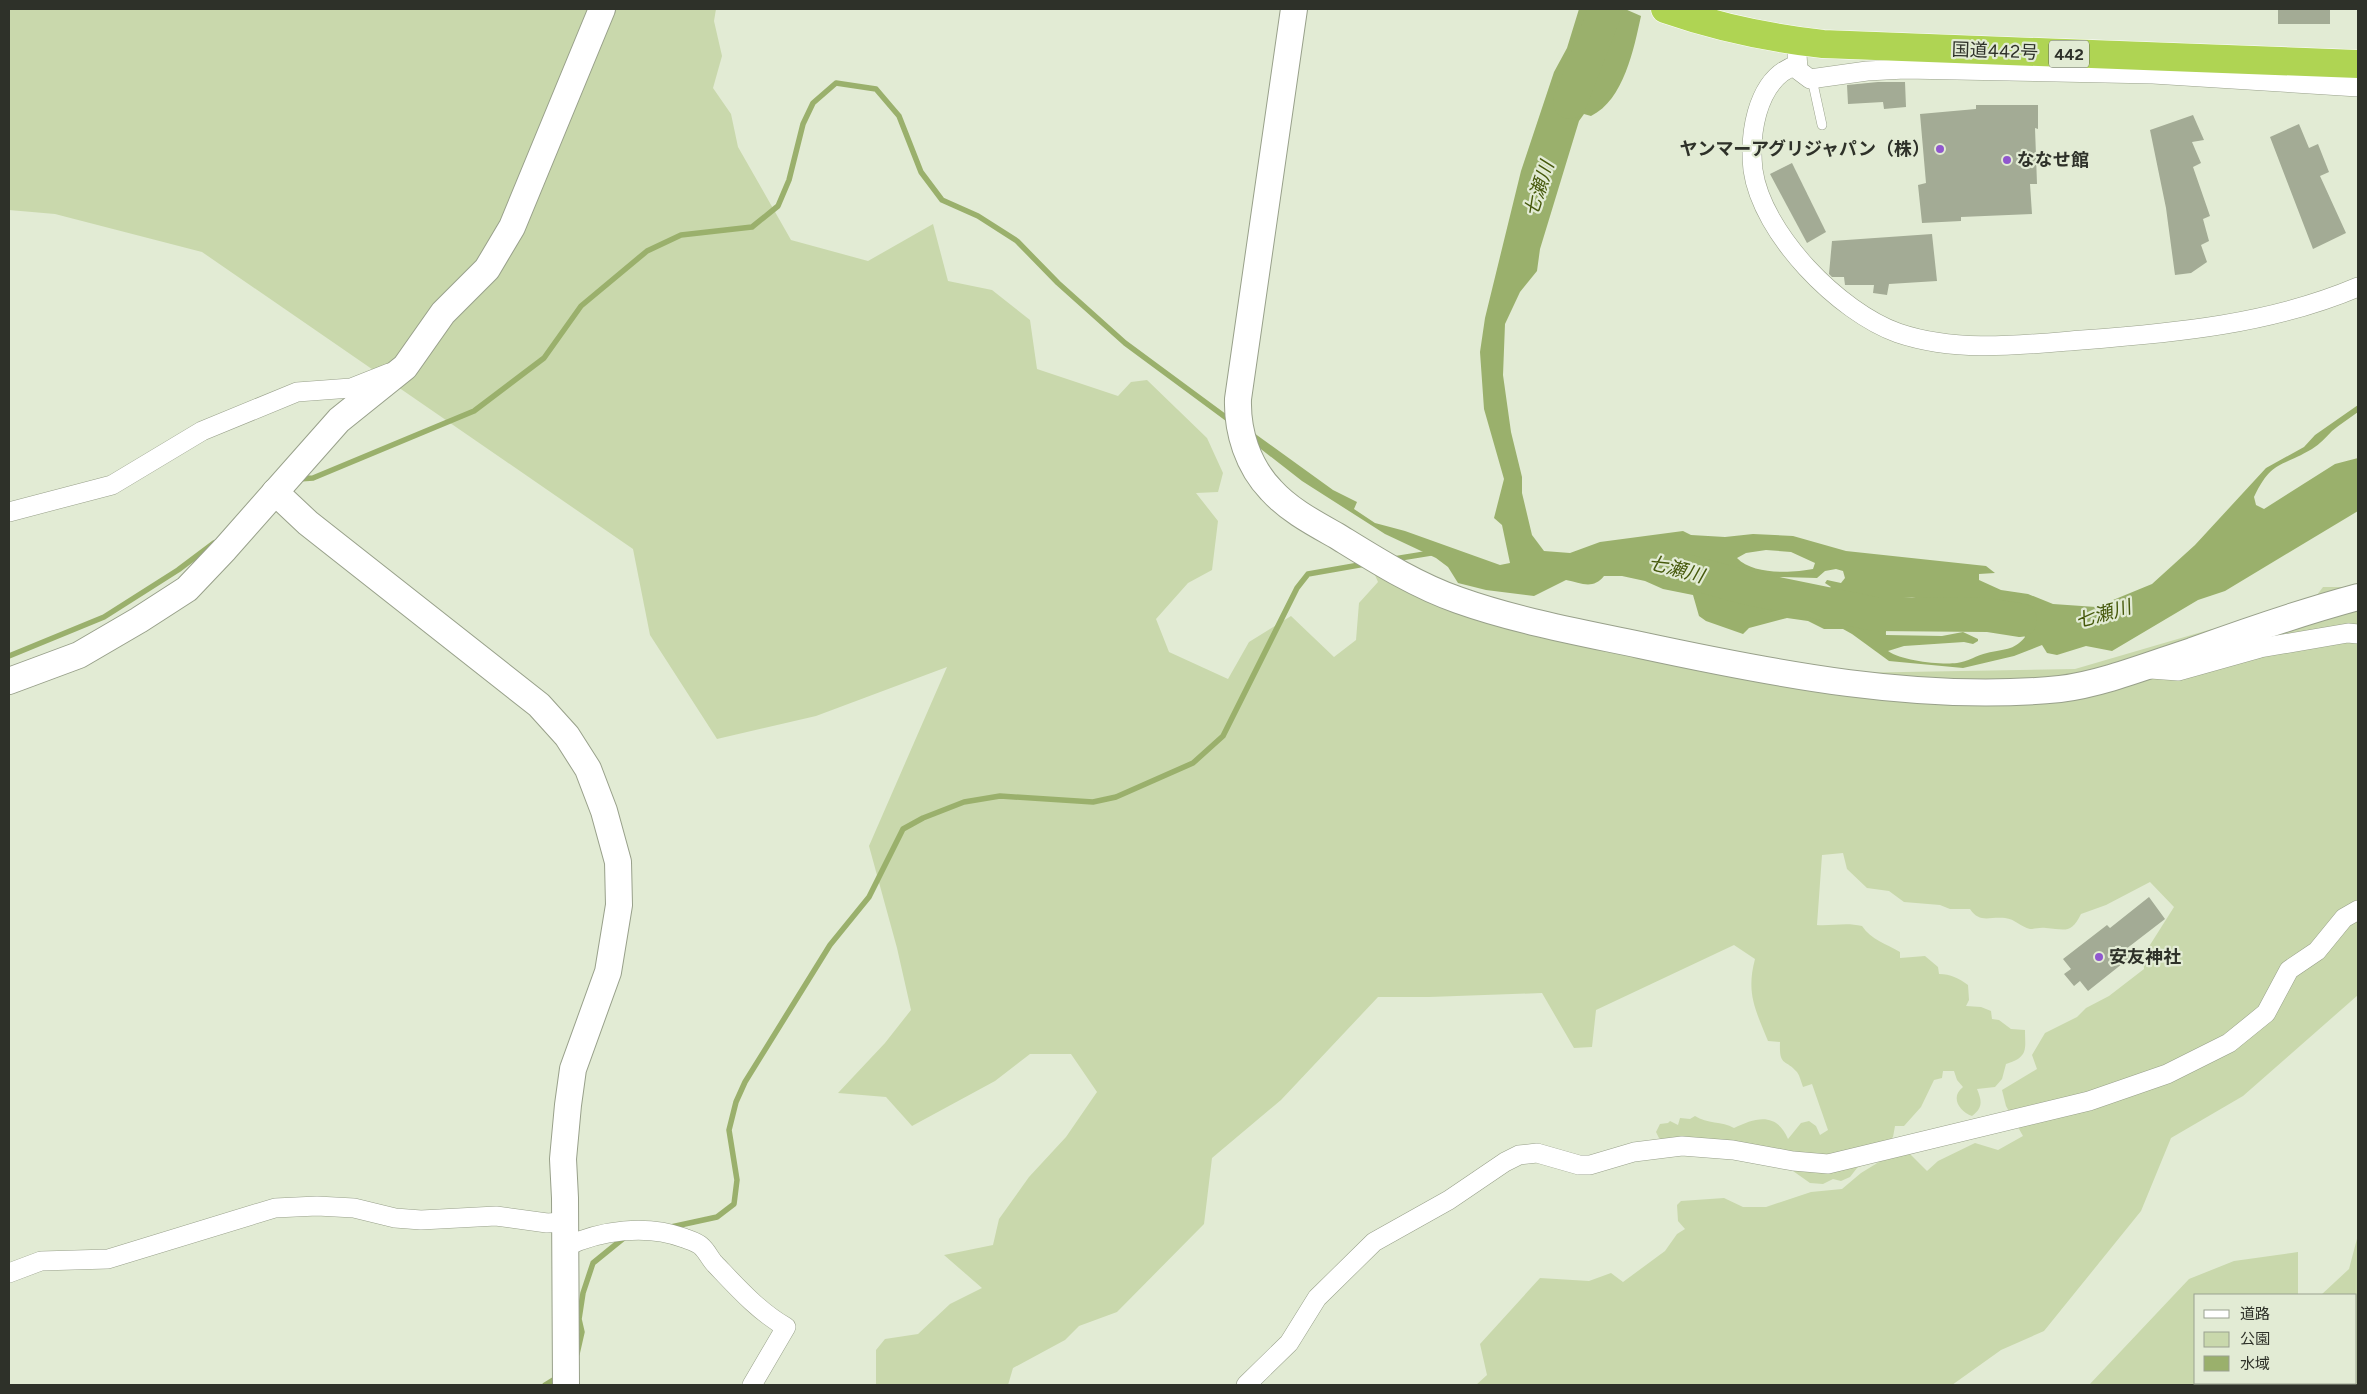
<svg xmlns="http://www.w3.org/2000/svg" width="2367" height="1394" viewBox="0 0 2367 1394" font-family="Figtree,'Noto Sans JP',sans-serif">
  <rect width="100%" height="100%" fill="#e2ebd4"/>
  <g fill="#c9d8ac">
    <path d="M9 9H716L714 21 722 56 713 88 731 114 738 147 791 240 868 261 933 224 948 281 992 290 1030 320 1037 369 1118 396 1131 382 1147 380 1207 438 1223 473 1218 492 1196 493 1218 521 1212 570 1188 583 1156 619 1169 652 1228 679 1249 642 1291 616 1334 657 1356 640 1359 603 1378 582 1369 561 1491 612 1846 673 2075 669 2212 629 2268 625 2299 619 2323 587H2358V995L2243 1096 2171 1138 2141 1211 2044 1331 2001 1350 1952 1385H1476L1487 1375 1480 1344 1540 1278 1589 1281 1611 1273 1623 1282 1665 1251 1677 1234 1685 1229 1678 1221 1677 1205 1681 1201 1724 1198 1743 1207H1766L1811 1192 1842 1189 1861 1173 1892 1154H1910L1927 1171 1938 1161 1975 1143 1998 1150 2023 1136 2006 1106 2002 1090 2037 1069 2032 1055 2045 1033 2077 1017 2086 1008 2109 996 2144 969 2143 956 2174 907 2150 882 2106 905 2081 914C2071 935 2064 929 2046 928 2040 927 2035 929 2030 929 2021 927 2015 919 2005 918 1990 916 1980 924 1970 909H1950L1940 905 1904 902 1889 891 1867 888 1847 869 1843 853 1822 855 1817 925C1833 926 1846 922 1862 926 1871 940 1887 944 1900 952V958L1925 956 1938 967 1939 974C1951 974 1958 978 1968 985L1969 1000 1966 1006 1981 1007 1991 1011 1992 1019 1999 1020 2011 1029 2025 1030C2025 1049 2029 1057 2006 1064L2002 1079 1995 1087 1977 1089C1982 1101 1983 1108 1972 1116 1959 1111 1950 1097 1963 1087L1957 1080 1954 1071H1943L1942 1078 1934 1080 1921 1107 1904 1126H1895L1893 1137 1868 1162 1857 1168 1850 1177 1841 1181 1833 1179 1823 1184 1810 1183 1793 1171 1769 1159 1665 1141 1659 1138 1656 1132 1660 1124 1668 1123 1670 1121 1678 1125 1680 1118 1690 1119 1695 1116C1707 1124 1722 1121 1734 1128 1755 1118 1776 1111 1788 1139L1801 1123 1809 1121 1816 1126 1820 1135 1828 1130 1812 1084 1803 1087C1801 1082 1800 1076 1797 1072 1785 1058 1779 1067 1780 1042L1768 1041C1755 1009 1746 993 1755 959L1734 945 1596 1010 1592 1047 1574 1048 1542 993 1429 997H1378L1281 1100 1212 1158 1204 1224 1117 1312 1079 1326 1065 1340 1013 1368 1008 1385H876V1350L885 1339 918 1334 950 1304 982 1288 944 1255 993 1245 999 1219 1029 1177 1066 1137 1097 1092 1071 1054H1030L995 1081 912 1126 886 1097 838 1093 885 1043 911 1010 897 948 869 846 947 667 816 716 717 739 650 635 633 549 202 252 55 214 9 210Z"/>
    <path d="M2358 1235V1385H2089L2189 1279 2234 1261 2298 1252V1295H2196V1383H2356V1295H2321L2349 1269Z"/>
  </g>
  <path fill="#9ab06c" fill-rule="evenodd" d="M1579 9H1599L1587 41V74L1600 66 1619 9H1625L1641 16C1634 48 1624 100 1591 116L1584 114 1579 121 1540 249 1537 271 1520 292 1505 324 1503 375 1511 432 1522 477V493L1532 535 1544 551 1570 553 1600 542 1683 531 1691 535 1725 537 1753 534 1793 536 1846 551 1986 566 1995 573 1979 574V580L2001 590 2028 594 2053 604 2096 607 2152 584 2195 545 2266 468 2304 447 2315 435 2358 405V412C2350 418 2340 424 2332 431 2326 437 2320 444 2312 449 2280 468 2272 460 2254 497L2256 505 2264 509 2335 464 2358 458V511L2225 591 2198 600 2112 651 2086 646 2057 655 2047 653 2042 645 2014 656 1963 668 1889 661 1852 634 1843 629H1824L1808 621 1787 618 1749 628 1743 634 1706 621 1699 616 1693 595 1663 589 1645 581 1622 576H1604C1593 590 1581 583 1566 580L1534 596 1486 590 1458 583 1448 567 1436 558 1385 534 1302 481 1257 446 1254 433 1333 490 1357 502 1354 509 1375 523 1405 531 1500 565 1510 563 1502 525 1494 518 1504 479 1484 409 1480 352 1485 318 1521 171 1554 72 1567 48ZM1766 550 1791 552 1815 563 1813 569C1792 573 1753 575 1737 558L1746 553ZM1836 569 1843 571 1845 578 1841 583 1827 580 1825 583 1831 587C1825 594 1818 594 1809 595 1773 602 1743 597 1707 592L1703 589 1705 585 1710 583H1752L1782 577 1817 578 1825 571ZM1912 597 1999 620 2020 629 2025 637C2014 651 2003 649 1987 653 1977 655 1967 662 1957 663 1940 665 1902 661 1888 651L1904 646 1964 642 1973 644 1978 641V639L1963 632 1942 636 1886 635C1885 620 1894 609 1903 598Z"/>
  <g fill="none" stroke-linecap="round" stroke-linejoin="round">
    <g stroke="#9ab06c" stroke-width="5.5">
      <path d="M299 479 313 478 474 411 544 358 581 306 647 251 681 235 752 227 778 206 789 180 803 124 813 103 836 83 876 89 899 116 921 172 942 200 978 216 1017 241 1058 283 1125 343 1232 422"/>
      <path d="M1394 559 1431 553"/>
      <path d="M9 656 104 617 178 570 214 543"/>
      <path d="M671 1227 717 1217 734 1204 737 1180 729 1130 736 1102 745 1082 830 945 869 897 903 829 923 818 964 802 1000 796 1093 802 1116 797 1193 763 1223 736 1297 588 1308 574 1365 564"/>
      <path d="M577 1354 582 1332 579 1319 583 1293 593 1263 625 1237"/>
      <path d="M545 1385 558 1377"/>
    </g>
    <g stroke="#9ab06c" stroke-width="34">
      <path d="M1570 102 1606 9"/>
      <path d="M1686 571 1744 587 1875 614 1988 615 2020 620"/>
    </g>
  </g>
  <g fill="#a3ab95">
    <rect x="2278" y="9" width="52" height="15"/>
    <path d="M1878 82H1905L1906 107 1884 109 1883 102 1848 104 1847 85Z"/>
    <path d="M1976 105H2038V129L2035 128 2037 184H2030L2032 214 1961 217V221L1922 223 1918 185 1926 183 1920 114 1976 109Z"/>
    <path d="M2193 115 2204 140 2192 142 2201 163 2193 167 2210 216 2203 219 2209 241 2201 245 2207 262 2191 273 2175 275 2166 208 2150 130Z"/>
    <path d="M2299 124 2309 148 2318 144 2329 172 2320 176 2346 233 2313 249 2270 137Z"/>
    <path d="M1792 163 1826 232 1807 243 1770 174Z"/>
    <path d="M1932 234 1937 281 1889 284 1887 295 1873 293 1874 285H1845L1844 277H1832L1829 274 1832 241Z"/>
    <path d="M2149 897 2165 919 2126 949 2132 956 2088 991 2080 981 2074 986 2064 974 2071 969 2063 959 2107 925 2110 928Z"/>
  </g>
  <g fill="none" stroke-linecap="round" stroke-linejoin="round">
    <g stroke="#98a08a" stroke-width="10">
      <path id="lane" d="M1812 79 1822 125"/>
    </g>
    <g stroke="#98a08a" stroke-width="20">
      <g id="street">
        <path d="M1797 54 1798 70 1810 79 1867 71 1905 69 2153 74 2358 87"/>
        <path d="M1797 65C1774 72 1763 92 1757 113 1752 131 1751 152 1753 170 1762 234 1839 312 1898 333 1957 353 2021 345 2082 340 2175 333 2271 324 2358 287"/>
        <path d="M9 512 112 485 202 431 297 392 351 388 389 373"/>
        <path d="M2151 669 2178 671 2260 648 2348 633 2358 634"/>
        <path d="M565 1247C601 1230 646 1224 684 1238 689 1240 697 1242 701 1246 707 1251 710 1259 715 1264 736 1286 759 1312 786 1327L752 1385"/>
        <path d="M9 1273 41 1261 108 1259 275 1208 317 1206 354 1208 395 1218 421 1220 496 1216 547 1223 565 1222"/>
        <path d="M1246 1385 1289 1343 1317 1298 1374 1242 1449 1200 1505 1162 1519 1155 1537 1153 1579 1165H1590L1634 1152 1682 1146 1733 1150 1793 1161 1828 1164 2089 1101 2167 1074 2229 1043 2266 1013 2289 970 2317 951 2344 918 2358 910"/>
      </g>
    </g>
    <g stroke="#98a08a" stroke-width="28">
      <g id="secondary">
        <path d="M1294 9 1238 399C1237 432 1248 466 1271 490 1289 510 1314 523 1337 536 1376 560 1415 585 1458 600 1517 621 1579 632 1640 645 1775 674 1922 703 2060 689 2102 684 2152 664 2192 651 2247 631 2302 612 2358 597"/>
        <path d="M275 492 308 523 539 705 567 736 588 769 604 811 618 862 619 905 608 972 573 1069 568 1105 563 1159 565 1198 566 1385"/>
        <path d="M9 681 79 655 139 620 187 589 225 549 339 420 405 367 443 313 487 269 512 227 602 9"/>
      </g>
    </g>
    <g stroke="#fff" stroke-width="29">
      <path id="highway" d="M1665 9C1717 27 1769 38 1823 44L2358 64"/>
    </g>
    <use href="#lane" stroke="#fff" stroke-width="9"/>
    <use href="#street" stroke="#fff" stroke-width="19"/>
    <use href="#secondary" stroke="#fff" stroke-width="26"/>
    <use href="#highway" stroke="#afd453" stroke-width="28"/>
  </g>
  <g fill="#9057ce" stroke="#e2ebd4" stroke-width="2">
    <circle cx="1940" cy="149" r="5"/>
    <circle cx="2007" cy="160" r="5"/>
    <circle cx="2099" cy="957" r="5"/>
  </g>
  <g text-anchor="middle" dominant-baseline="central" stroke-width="4.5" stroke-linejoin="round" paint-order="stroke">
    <rect fill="#e2ebd4" stroke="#64695c" stroke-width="1" x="2049" y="40.5" width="40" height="27" rx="4"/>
    <g font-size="16" font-weight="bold" fill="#2e3129">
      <text x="2069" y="54">442</text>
    </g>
    <g font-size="18" fill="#2e3129" stroke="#e2ebd4">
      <text transform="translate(1995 51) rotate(2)">国道442号</text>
    </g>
    <g font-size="18" font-weight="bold" fill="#2e3129" stroke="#e2ebd4" text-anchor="start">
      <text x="1930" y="149" text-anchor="end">ヤンマーアグリジャパン（株）</text>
      <text x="2017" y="160">ななせ館</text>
      <text x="2109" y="957">安友神社</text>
    </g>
    <g font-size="19" font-style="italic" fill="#46590c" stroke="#e2ebd4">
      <text transform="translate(1539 189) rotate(-72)">七瀬川</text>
      <text transform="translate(1676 569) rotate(15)">七瀬川</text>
      <text transform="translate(2103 614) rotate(-16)">七瀬川</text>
    </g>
  </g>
  <rect width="2367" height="1394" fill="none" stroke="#2e3129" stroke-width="20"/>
  <rect x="2194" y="1294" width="162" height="90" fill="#e2ebd4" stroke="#9aa190"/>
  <rect x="2204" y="1310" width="25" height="8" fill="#ffffff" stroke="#9aa190"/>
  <text x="2240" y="1319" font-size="15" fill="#2e3129">道路</text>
  <rect x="2204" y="1332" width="25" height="15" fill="#c9d8ac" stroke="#9aa190"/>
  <text x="2240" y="1344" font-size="15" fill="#2e3129">公園</text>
  <rect x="2204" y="1356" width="25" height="15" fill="#9ab06c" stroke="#9aa190"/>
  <text x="2240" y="1369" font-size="15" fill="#2e3129">水域</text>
</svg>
